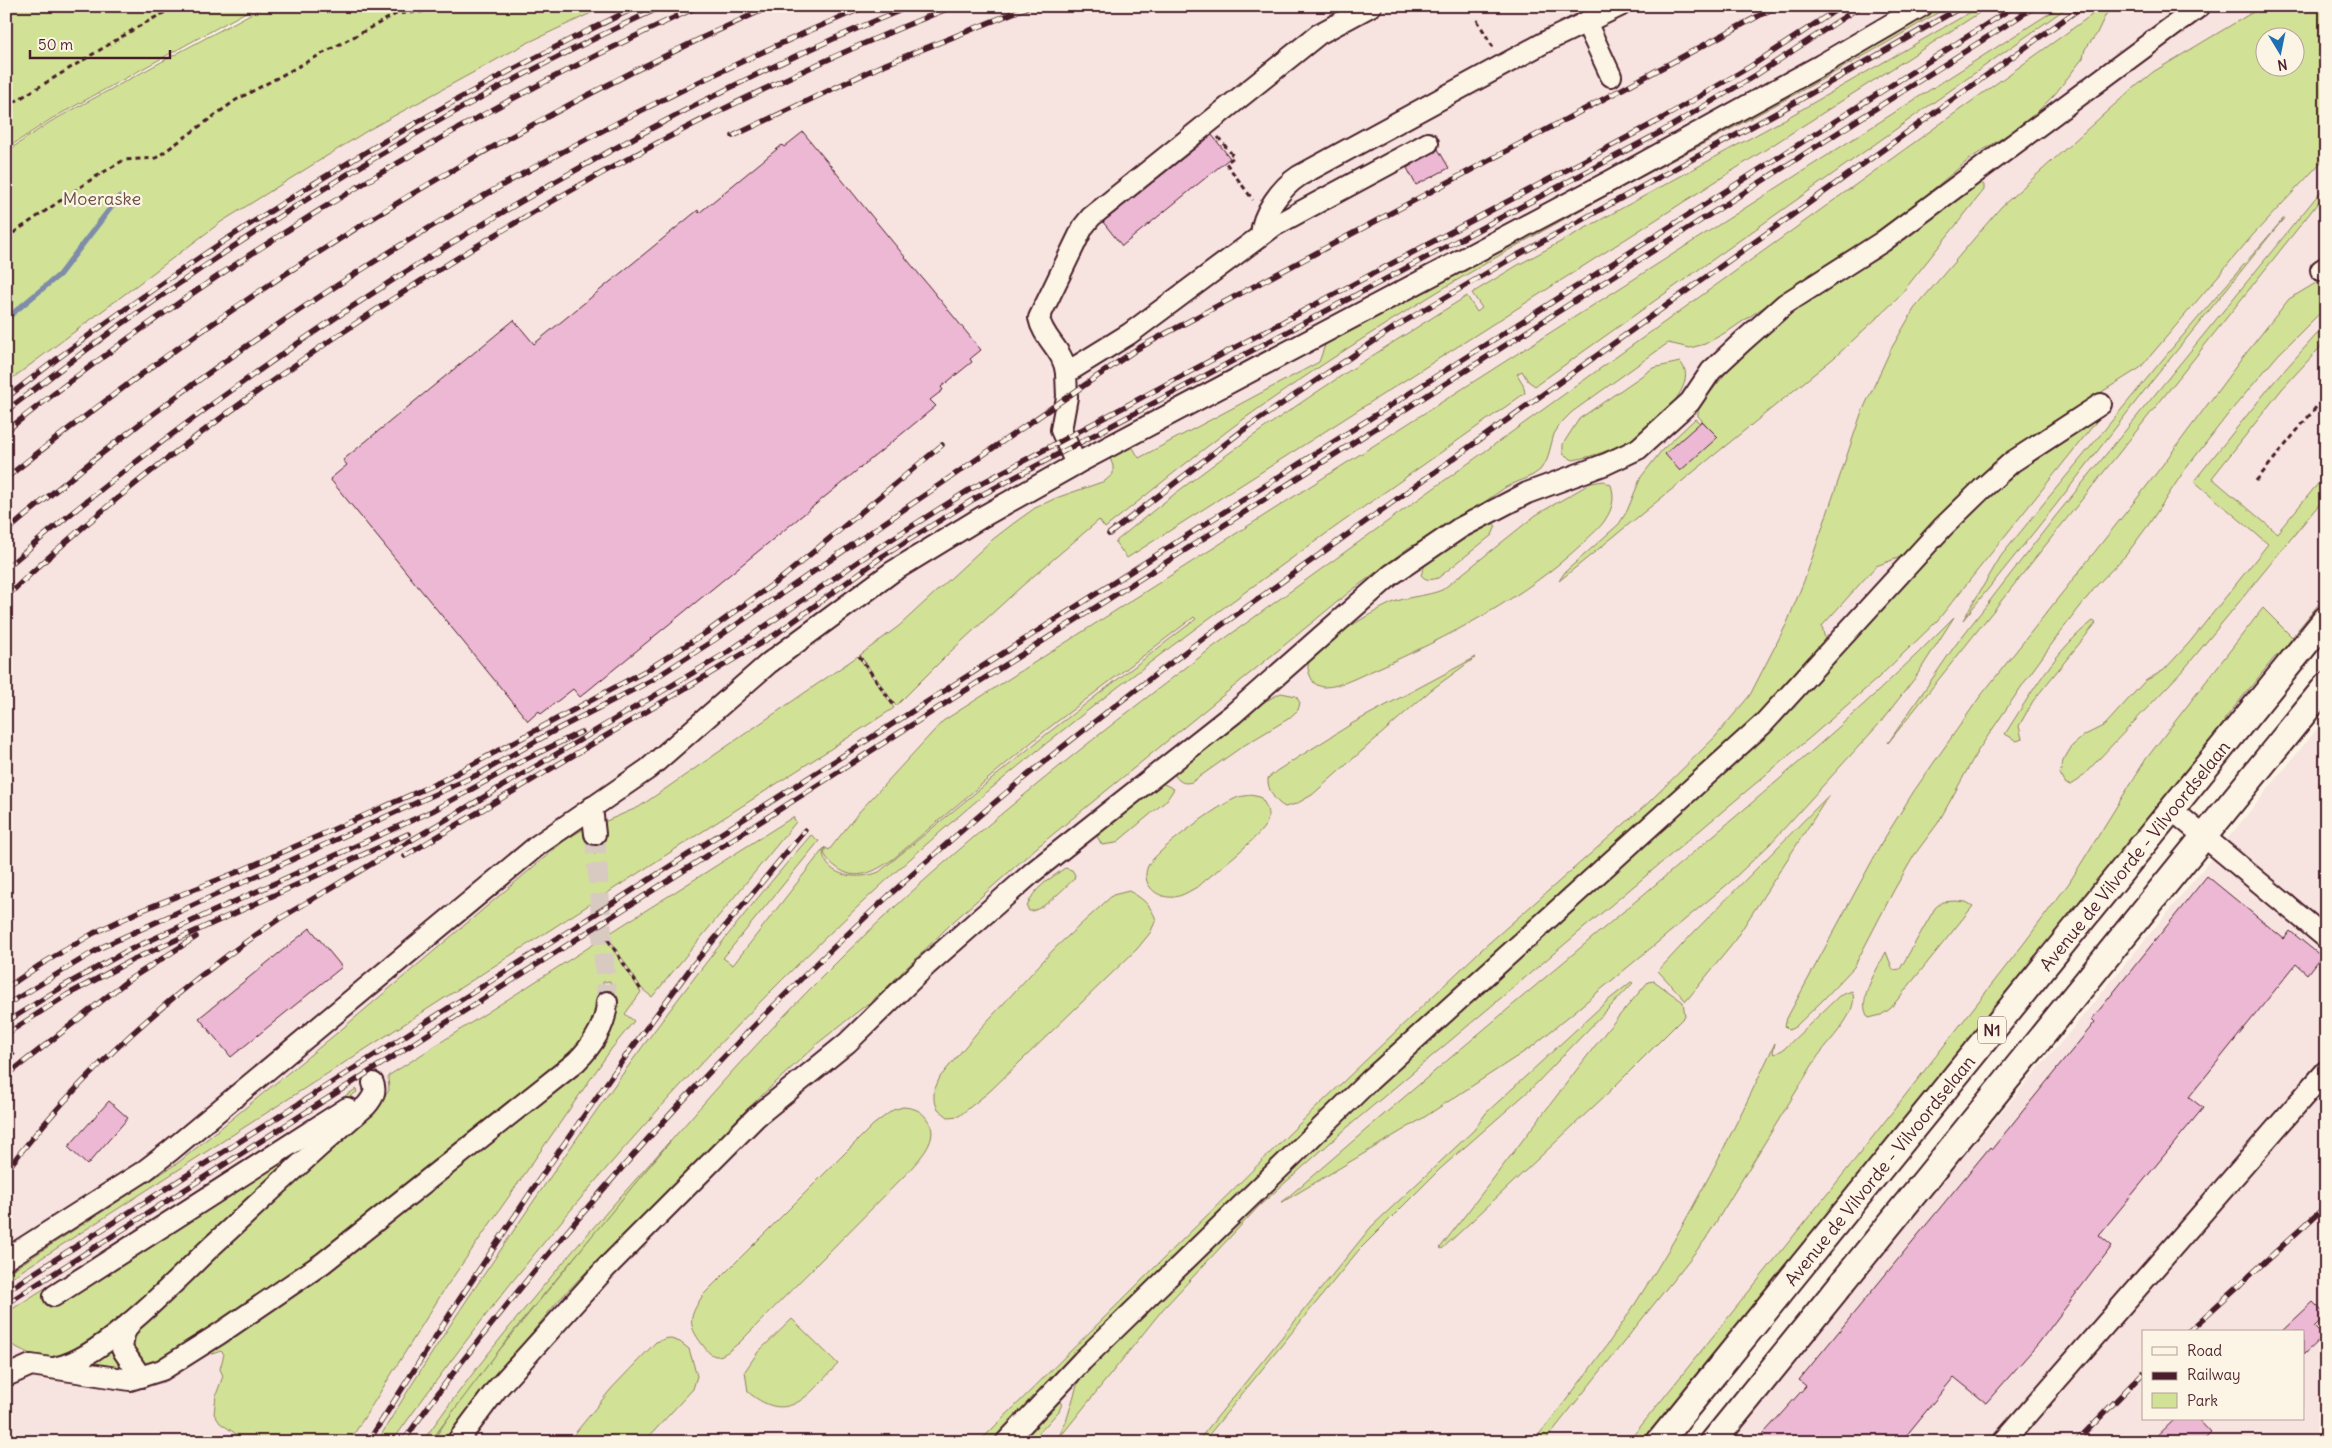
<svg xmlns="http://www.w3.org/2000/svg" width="2332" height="1448" viewBox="0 0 2332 1448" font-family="Delius,sans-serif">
  <rect width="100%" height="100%" fill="#fcf5e5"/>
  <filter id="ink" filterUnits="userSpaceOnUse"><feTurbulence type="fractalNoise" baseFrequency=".02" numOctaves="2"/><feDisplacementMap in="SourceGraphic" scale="10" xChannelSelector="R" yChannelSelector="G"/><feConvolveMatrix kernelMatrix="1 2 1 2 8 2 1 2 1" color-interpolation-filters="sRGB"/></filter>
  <g filter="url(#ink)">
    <g fill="#f7e3e0" fill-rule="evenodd">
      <path d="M606 6H2326V600L1645 1442H6V375L221 222 370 129 527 43ZM2264 38H2294V68H2264Z"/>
      <path d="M2326 718V1442H1725L1788 1361 2068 1034ZM2143 1332H2303V1419H2143Z"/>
    </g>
    <g fill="#d1e296" stroke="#8e8060" fill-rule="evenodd">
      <path d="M6 6H257L51 119 6 149Z"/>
      <path d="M265 6H606L527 43 370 129 221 222 6 383V152L50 122Z"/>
      <path d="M1941 6H1949C1785 106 1611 188 1447 286 1375 330 1303 376 1234 426 1190 459 1148 494 1105 528L1099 520 1022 586 950 652 896 706 860 655 899 626 992 540 1014 523 1035 508 1056 498 1105 481 1113 474V466L1110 458 1132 446 1139 458 1319 362 1325 345 1331 340 1637 177 1894 36Z"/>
      <path d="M1981 6H1990L1127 558 1115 542C1227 448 1343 373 1467 296L1477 312 1482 308 1472 293 1518 265 1785 119Z"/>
      <path d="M2061 6H2069L1535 386 1528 381 1522 371 1517 374 1523 384 1525 393C1353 515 1179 634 1016 768 783 959 566 1195 392 1442H377C419 1370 466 1301 512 1233 605 1095 702 960 811 835L819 841 723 958 733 965 825 847 823 853C827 878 860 880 879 872L1048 733 1196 619 1194 617 1046 730 893 859C876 871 856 883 836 867 831 863 826 859 824 852L826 848 829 850 859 812 943 721Z"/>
      <path d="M2104 6H2117L2106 14 2096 35 2085 49 2083 58 2055 94 2027 122 1971 158 1902 215 1869 239 1811 275 1730 330 1705 344 1690 348 1668 343 1572 412 1561 423 1554 434 1547 460 1540 470 1533 475 1506 487 1451 525 1408 548 1347 594 1035 849 955 920 880 994 818 1043 743 1113 625 1238 586 1272 558 1301 442 1442H432C472 1381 520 1325 566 1268 652 1160 743 1054 842 957 958 844 1085 744 1213 647Z"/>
      <path d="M2263 6H2326V157L2252 236 2140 368 2039 431 2007 454 1906 555 1876 566 1822 626 1826 644 1783 691 998 1442H979L1296 1127 1481 950 1647 804 1716 736 1750 695 1787 623 1806 576 1861 414 1891 349 1914 309 2001 207 2114 105 2153 72ZM2264 38H2294V68H2264Z"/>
      <path d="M1981 183 1984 185V190L1897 299 1835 357 1559 581 1565 572 1619 524 1627 511 1641 477 1662 450 1695 419 1717 437 1698 416V408L1737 359 1776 324 1819 293 1879 258 1953 200 1974 185Z"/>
      <path d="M2326 185V192L2310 213 1888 743 1954 647 2054 518Z"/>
      <path d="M2284 218 2144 391 2055 506 1963 620 2001 556 2044 503 2168 353Z"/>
      <path d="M2326 277V307L2278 355 2229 413 2184 471 2149 524 2126 555 2097 585 2062 630 2030 674 1977 752 1938 823 1915 854 1894 890 1854 967 1822 1001 1795 1027 1789 1030 1785 1026 1787 1018 1884 839 1914 791 1979 698 2146 487 2240 361 2289 299Z"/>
      <path d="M2326 324V341L2282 389 2212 478 2277 533 2326 474V496L2185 668 2079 780 2071 785 2066 784 2060 774 2063 761 2072 746 2085 735 2105 725 2145 681 2164 670 2189 643 2268 544 2194 481 2273 383Z"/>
      <path d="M1680 362C1703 385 1648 431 1628 441 1612 450 1591 457 1573 460L1563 454V444L1579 419 1653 368Z"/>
      <path d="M2104 412 1937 621 1878 678 1813 735 1349 1126 1259 1206 1163 1309 1056 1442 1066 1422 1078 1382 1111 1344 1369 1090 1674 819 1768 728 1951 533 1994 490 2034 458Z"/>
      <path d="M1604 481 1611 485C1615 498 1613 508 1605 520 1600 528 1591 535 1584 542 1525 598 1448 637 1374 670 1359 676 1341 687 1324 687 1321 687 1317 685 1314 683 1310 676 1306 669 1309 661 1314 646 1381 606 1397 601 1412 596 1427 596 1442 590L1536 515 1591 483Z"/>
      <path d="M1485 521 1493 523 1496 526 1492 535 1438 578C1431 580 1426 581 1421 575L1426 562Z"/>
      <path d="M2326 595V600L2284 652 2275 657 2224 720 2225 725 1645 1442H1628L1857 1157 2025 942 2069 883 2146 759 2263 608 2292 637Z"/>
      <path d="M1954 617 1915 678 1880 723 1769 845 1729 883 1533 1046 1420 1120 1281 1203C1401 1099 1522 997 1643 895 1749 805 1857 717 1954 617Z"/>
      <path d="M2093 621 2096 623 2033 701 2019 726 2022 739 2017 741 2005 734C2030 695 2056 649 2093 621Z"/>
      <path d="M858 656 894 708 6 1281V1274L179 1162 337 1033 564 841 590 825 592 830 594 854 599 853 597 825 639 807Z"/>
      <path d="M1476 657 1431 690 1312 795 1296 804 1285 807C1275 802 1267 789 1268 778L1278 770 1353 723Z"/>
      <path d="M1281 693 1296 696 1300 703 1298 710 1288 719 1243 746 1192 782C1184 784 1181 783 1175 776L1176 770 1184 764 1262 703Z"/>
      <path d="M1162 783 1174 789 1166 801 1116 843 1102 845 1095 833 1154 785Z"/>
      <path d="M1250 795 1260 797C1266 804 1270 812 1267 822 1261 837 1213 873 1199 886 1191 890 1183 896 1174 897 1157 899 1140 884 1148 866 1155 851 1222 802 1239 797 1242 796 1247 796 1250 795Z"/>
      <path d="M1829 795 1731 946 1686 1001 1658 971 1695 931Z"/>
      <path d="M793 817 796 822 652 997 642 989 607 935Z"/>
      <path d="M1065 868 1072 870 1075 875 1074 879C1064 888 1042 912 1029 911L1027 907C1033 888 1050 879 1065 868Z"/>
      <path d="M1129 891C1142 898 1151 905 1156 920L1150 933 1137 949 990 1091 959 1116 948 1117 938 1109 934 1100V1091L940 1077 980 1029 1055 948 1113 895Z"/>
      <path d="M1955 901 1966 902 1973 906 1890 1009 1881 1015 1869 1018C1855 1002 1878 968 1886 952L1893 970 1900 969 1935 908 1942 902Z"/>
      <path d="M605 937 641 992 625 1014 634 1021 612 1048 444 1290 349 1442H248L220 1423 214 1414 216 1395 223 1376 220 1369 224 1354 221 1351 212 1354 206 1352 214 1343 325 1268 581 1064C608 1039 613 1017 610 981L603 982C603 1009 596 1029 580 1051L318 1260 162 1365 146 1370C127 1355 119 1345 136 1325L304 1168 380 1104 389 1090 388 1076Z"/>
      <path d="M1654 981 1683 1002 1685 1016 1608 1093 1442 1249 1440 1248 1608 1029 1648 982Z"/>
      <path d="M1631 982 1633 983 1531 1089 1440 1169 1358 1251 1203 1442H1197L1371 1227 1474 1130 1486 1113 1606 1002Z"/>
      <path d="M1852 991C1861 1012 1827 1042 1816 1059L1705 1240 1544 1442H1533C1569 1397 1604 1352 1635 1304 1689 1221 1733 1132 1775 1043L1773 1052 1775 1054 1784 1049 1839 996Z"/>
      <path d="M356 1089 357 1092 45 1292 53 1306 309 1143 137 1309 69 1358 40 1359 6 1342V1313Z"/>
      <path d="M903 1107C914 1108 921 1110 927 1119 942 1138 919 1159 907 1173L739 1343C733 1347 724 1357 716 1356 709 1355 706 1349 702 1344 686 1323 690 1316 703 1295L873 1125 893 1110Z"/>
      <path d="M670 1141 512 1333 430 1442H422C497 1336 583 1238 670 1141Z"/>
      <path d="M792 1319 838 1364C809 1393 790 1427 748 1392L745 1371 758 1352Z"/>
      <path d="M668 1338 680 1342 689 1349 697 1376 693 1389 644 1442H568L611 1389 656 1342Z"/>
      <path d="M115 1341 128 1373 79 1366Z"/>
      <path d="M1058 1401 1062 1404 1059 1411 1031 1442H1014Z"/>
    </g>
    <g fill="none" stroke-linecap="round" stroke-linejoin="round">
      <path stroke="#7e8caa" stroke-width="5.5" d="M6 319 59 275 119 197"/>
    </g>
    <g fill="#ecb8d3" stroke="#4a1f2b">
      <path d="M803 132 981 350 970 359 972 362 941 387 943 390 930 400 936 406 580 697 573 689 541 714 539 711 528 721 330 479 347 465 343 460 514 320 534 344 698 210 699 213 782 145 784 147Z"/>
      <path d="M1212 135 1230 158 1122 246 1103 222Z"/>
      <path d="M1438 149 1449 168 1416 185 1407 168Z"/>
      <path d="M1702 421 1718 437 1680 471 1665 454Z"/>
      <path d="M2207 876 2284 939 2290 931 2321 956 2307 974 2296 964 2189 1097 2203 1108 2099 1235 2112 1246 2038 1344 1986 1403 1954 1377 1901 1442H1756L1806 1386 1799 1380 1990 1147 1992 1149 2095 1022 2092 1019Z"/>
      <path d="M310 928 342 967 231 1057 199 1018Z"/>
      <path d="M109 1101 128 1118 87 1165 68 1147Z"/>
      <path d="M2313 1302 2326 1315 2314 1327 2323 1336 2303 1355V1332H2281Z"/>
      <path d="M2174 1419H2198L2211 1433 2202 1442H2150Z"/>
    </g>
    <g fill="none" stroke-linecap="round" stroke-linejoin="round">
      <path stroke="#d8cac0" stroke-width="20" stroke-dasharray="20 10" stroke-linecap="butt" d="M595 834 607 1002"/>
      <g stroke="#4a1f2b" stroke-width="24">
        <g id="minor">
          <path d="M1586 22 1611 76"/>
          <path d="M1261 235C1262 213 1282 187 1299 176L1549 40 1620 6"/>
          <path d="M2321 270 2326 267"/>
          <path d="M1066 373C1064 350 1043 339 1039 318L1083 227 1091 217 1319 34 1371 6"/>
          <path d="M1076 464 1061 430 1067 397 1066 373 1129 334 1274 226 1428 143"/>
          <path d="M592 807 595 834"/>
          <path d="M2171 809 2326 938"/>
          <path d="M6 1259 144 1171 170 1151 538 845 648 769 769 663 892 572 982 517 1076 464 1610 181 1821 65 1922 6"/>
          <path d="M54 1296 347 1108"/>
          <path d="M131 1322 124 1334 122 1349 141 1377"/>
          <path d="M57 1367C102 1359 178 1278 214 1244 264 1198 313 1150 366 1106 372 1099 377 1092 373 1083"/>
          <path d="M6 1376 31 1365 130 1380 162 1370 219 1334 323 1263 576 1062C593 1045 606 1026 607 1002"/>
          <path d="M457 1442 496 1390 605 1269 756 1117 847 1043 927 965 1033 872 1233 714 1391 575 1460 528 1527 493 1606 464 1638 449 1690 402 1711 371 1743 341 1785 304 1882 242 2200 6"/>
          <path d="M1006 1442 1082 1361 1369 1081 1763 724 1943 527 1982 489 2012 462 2101 404"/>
          <path d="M2003 1442 2326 1071"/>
        </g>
      </g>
      <g stroke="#4a1f2b" stroke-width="29">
        <g id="major">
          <path id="s1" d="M1659 1442 2326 619"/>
          <path d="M1713 1442 2326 686"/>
        </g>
      </g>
      <g stroke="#4a1f2b" stroke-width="3" stroke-dasharray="5 4" stroke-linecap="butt">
        <path d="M1477 20 1494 49"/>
        <path d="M6 107 136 28 176 6"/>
        <path d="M1218 137 1234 157 1226 163 1253 200"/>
        <path d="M6 238 92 179 124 160 156 158 236 100 396 14 429 11 435 6"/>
        <path d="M2325 317 2326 316"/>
        <path d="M2256 481 2326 395"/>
        <path d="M859 656 895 707"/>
        <path d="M608 940 641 990"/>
        <path d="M6 1059 15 1053"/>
      </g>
      <use href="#minor" stroke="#fcf5e5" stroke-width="20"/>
      <use href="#major" stroke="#fcf5e5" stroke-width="25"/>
      <g stroke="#4a1f2b" stroke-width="5.5">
        <g id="rail">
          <path d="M733 136 881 66 1030 6"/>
          <path d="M6 398C202 245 414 114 638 6"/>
          <path d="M6 411C209 252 429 114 663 6"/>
          <path d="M6 431C219 262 452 120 699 6"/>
          <path d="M6 478C242 289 494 130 771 6"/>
          <path d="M6 532C262 313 557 136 867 6"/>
          <path d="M1109 534 1242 431 1395 327 1514 257 1780 111 1963 6"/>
          <path d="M6 568C190 410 389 273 601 156 701 100 804 49 911 6"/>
          <path d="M6 597C92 514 186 442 282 374 491 227 717 100 954 6"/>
          <path d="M405 856 776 634 883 556 974 499 1661 132 1756 75 1861 6"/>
          <path d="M6 988 40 965 94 933 140 911 240 871 442 781 647 670 707 632 783 577 942 445"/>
          <path d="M6 1005 102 947 479 774 550 733 652 680 714 640 1137 349 1777 6"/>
          <path d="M6 1022 62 987 127 951 432 811 526 759 581 732"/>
          <path d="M6 1034 67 995 132 960 408 834"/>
          <path d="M6 1076 127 981 196 937"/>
          <path d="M6 1171C84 1069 173 991 279 919L728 652 876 549 969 490 1656 122 1751 66 1842 6"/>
          <path d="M6 1291 2015 6"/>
          <path d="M6 1304 2036 6"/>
          <path d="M2188 1332 2326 1206"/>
          <path d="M368 1442 459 1300 545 1171 623 1060 693 965 805 830"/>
          <path d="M403 1442C444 1382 490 1326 536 1269 682 1091 846 925 1024 778 1083 730 1144 683 1205 637L2083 6"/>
          <path d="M2076 1442 2143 1373"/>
        </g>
      </g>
      <use href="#rail" stroke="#fcf5e5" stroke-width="4" stroke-dasharray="11" stroke-linecap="butt"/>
    </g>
  </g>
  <g text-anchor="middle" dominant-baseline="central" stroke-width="4.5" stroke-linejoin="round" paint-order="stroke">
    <rect fill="#fcf5e5" stroke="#7f5f63" stroke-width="1" x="1978" y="1016.5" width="28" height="27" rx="4"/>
    <g font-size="16" font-weight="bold" fill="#4a1f2b">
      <text x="1992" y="1030">N1</text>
    </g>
    <g font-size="18" fill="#6c5046" stroke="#fcf5e5">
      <text x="102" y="198">Moeraske</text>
    </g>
    <g font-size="18" fill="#4a1f2b" stroke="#fcf5e5">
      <text stroke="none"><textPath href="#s1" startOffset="755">Avenue de Vilvorde - Vilvoordselaan</textPath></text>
      <text stroke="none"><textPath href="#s1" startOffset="350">Avenue de Vilvorde - Vilvoordselaan</textPath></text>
    </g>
  </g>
  <rect width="2332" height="1448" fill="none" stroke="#fcf5e5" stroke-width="25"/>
  <rect x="12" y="12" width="2307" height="1423" fill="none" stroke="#4a1f2b" stroke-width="2" filter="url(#ink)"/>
  <rect x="2142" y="1330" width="162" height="90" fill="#fcf5e5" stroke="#b59f9b"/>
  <rect x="2152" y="1347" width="25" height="8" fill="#fcf5e5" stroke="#b59f9b"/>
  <text x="2187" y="1356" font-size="15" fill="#4a1f2b">Road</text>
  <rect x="2152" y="1372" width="25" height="8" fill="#4a1f2b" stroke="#b59f9b"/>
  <text x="2187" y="1380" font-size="15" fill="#4a1f2b">Railway</text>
  <rect x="2152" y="1393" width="25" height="15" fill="#d1e296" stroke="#b59f9b"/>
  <text x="2187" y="1406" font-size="15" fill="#4a1f2b">Park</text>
  <g transform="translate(2280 52) rotate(170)"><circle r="24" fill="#fcf5e5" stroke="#b59f9b"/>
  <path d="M0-4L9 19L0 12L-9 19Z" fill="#1f6fb2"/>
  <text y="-8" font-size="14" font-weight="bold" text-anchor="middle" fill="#4a1f2b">N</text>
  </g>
  <path d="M30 50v8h140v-8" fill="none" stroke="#4a1f2b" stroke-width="2.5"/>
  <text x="38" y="50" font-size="15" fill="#4a1f2b" stroke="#fcf5e5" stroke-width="4" paint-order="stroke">50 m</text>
</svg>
